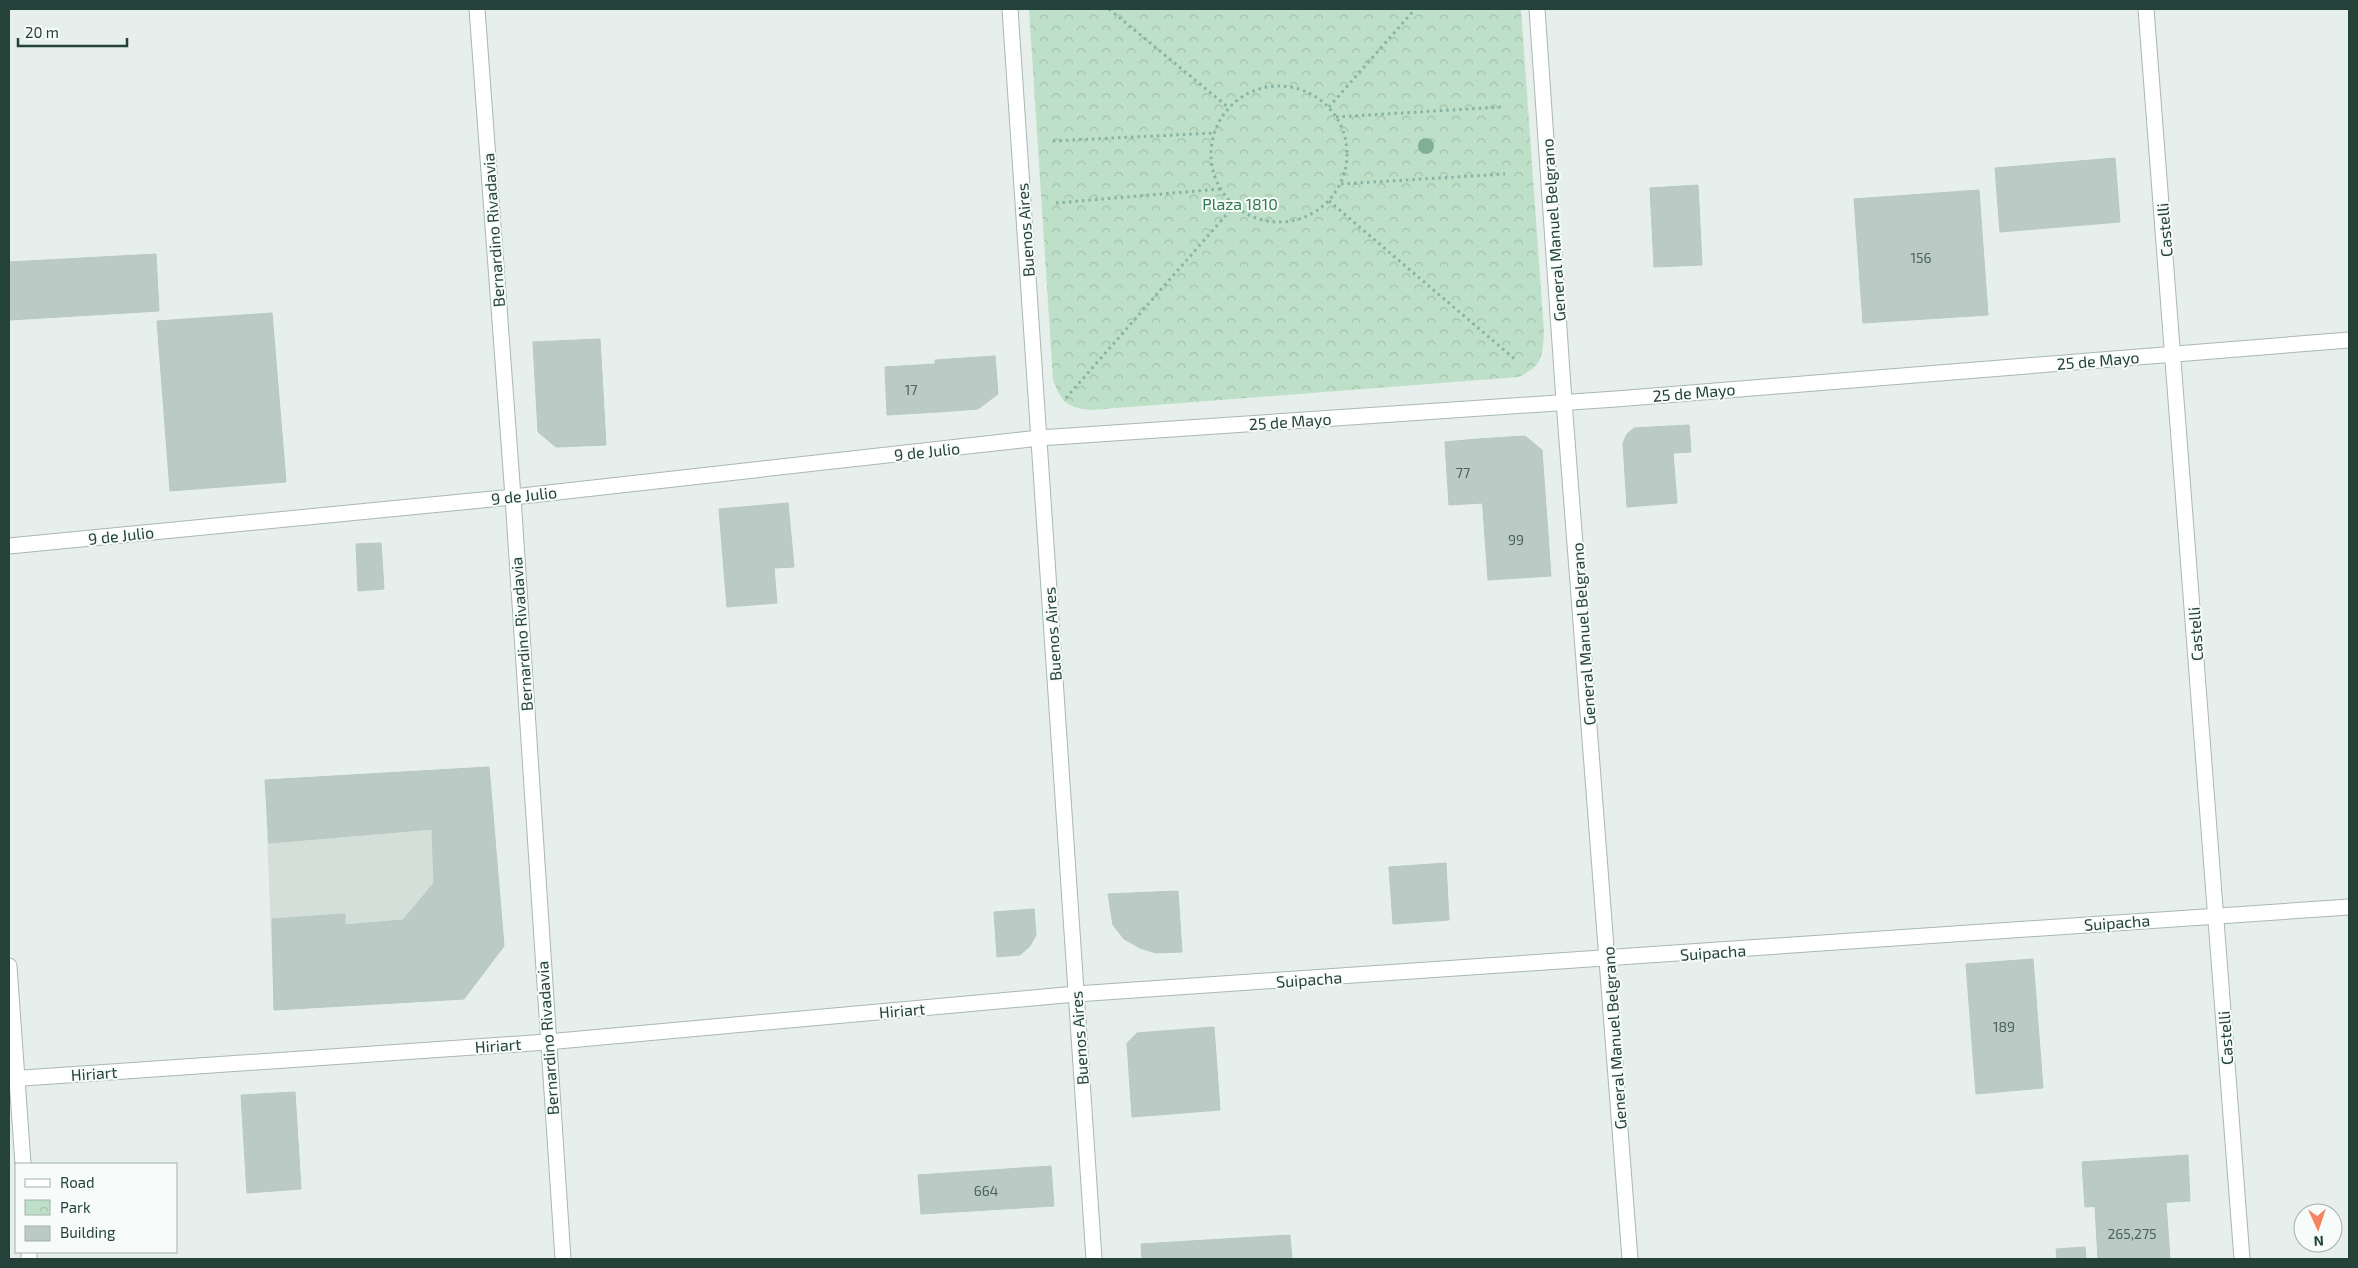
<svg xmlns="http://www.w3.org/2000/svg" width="2358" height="1268" viewBox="0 0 2358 1268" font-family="'Exo 2',sans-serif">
  <defs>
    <pattern id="park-crowns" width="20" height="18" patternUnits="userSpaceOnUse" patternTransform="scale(1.25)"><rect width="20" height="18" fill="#bfe0c8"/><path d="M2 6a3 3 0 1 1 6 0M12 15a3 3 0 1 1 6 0" fill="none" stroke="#a4c1ad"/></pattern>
  </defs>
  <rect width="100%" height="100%" fill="#e6efeb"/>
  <path fill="#d4dfda" d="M489 767 504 946 464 999 274 1010 265 780Z"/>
  <path fill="url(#park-crowns)" d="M1029 9H1521L1544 333C1542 359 1542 365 1519 377L1091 410C1066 407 1062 403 1053 380Z"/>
  <g fill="#bbcac4" stroke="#b8c9c2">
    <path d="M2115 158 2120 222 2000 232 1995 168Z"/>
    <path d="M1698 185 1702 265 1654 267 1650 188Z"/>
    <path d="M1979 190 1988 315 1863 323 1854 199Z"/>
    <path d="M156 254 159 311 9 320V262Z"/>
    <path d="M272 313 286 482 170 491 157 321Z"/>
    <path d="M600 339 606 445 556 447 538 432 533 342Z"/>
    <path d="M995 356 998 394 978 409 938 412 935 360Z"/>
    <path d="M935 364 938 412 887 415 885 367Z"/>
    <path d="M1689 425 1691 452 1673 453 1677 503 1627 507 1623 443 1627 434 1634 428Z"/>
    <path d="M1525 436 1542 450 1551 576 1488 580 1478 439Z"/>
    <path d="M1478 439 1482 503 1449 505 1445 442Z"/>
    <path d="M788 503 794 567 774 568 777 603 727 607 719 509Z"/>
    <path d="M381 543 384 589 358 591 356 544Z"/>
    <path d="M489 767 504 946 464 999 274 1010 272 919 345 914V925L403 920 434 883 432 829 269 843 265 780Z"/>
    <path d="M1446 863 1449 920 1393 924 1389 867Z"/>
    <path d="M1178 891 1182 952 1156 953 1140 948 1124 939 1113 925 1108 894Z"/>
    <path d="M1034 909 1036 935 1030 946 1020 955 997 957 994 912Z"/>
    <path d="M2033 959 2043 1088 1976 1094 1966 964Z"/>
    <path d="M1214 1027 1220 1110 1132 1117 1127 1043 1137 1033Z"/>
    <path d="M295 1092 301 1189 247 1193 241 1095Z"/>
    <path d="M2188 1155 2190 1201 2085 1207 2082 1162Z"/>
    <path d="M1051 1166 1054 1206 921 1214 918 1175Z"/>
    <path d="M2166 1202 2170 1259H2098L2095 1207Z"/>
    <path d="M1290 1235 1292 1259H1142L1141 1244Z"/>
    <path d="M2085 1247 2086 1259H2057L2056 1249Z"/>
  </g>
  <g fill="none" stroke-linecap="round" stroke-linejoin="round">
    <g stroke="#a8b8b2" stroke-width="17">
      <g id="minor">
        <path d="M477 9 513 497 563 1259"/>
        <path d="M1010 9 1094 1259"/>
        <path d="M1537 9 1564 401 1630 1259"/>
        <path d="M2146 9 2242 1259"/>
        <path d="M9 546 513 497 1039 438 1616 399 2349 340"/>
        <path d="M9 966 23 1164"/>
        <path d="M9 1079 547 1042 1076 994 2349 907"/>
        <path d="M29 1252V1259"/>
      </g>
    </g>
    <g stroke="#86b3a5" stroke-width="3" stroke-dasharray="2.5 4" stroke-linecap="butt">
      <path d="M1109 9 1229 108"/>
      <circle cx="1279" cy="154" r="68"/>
      <path d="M1329 107 1415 9"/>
      <path d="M1336 117 1501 107"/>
      <path d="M1053 141 1214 133"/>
      <path d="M1341 184 1505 174"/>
      <path d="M1329 201 1517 361"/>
      <path d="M1056 203 1220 189"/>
      <path d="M1066 398 1234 206"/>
    </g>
    <use href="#minor" stroke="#fff" stroke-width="15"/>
  </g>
  <circle fill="#80af93" cx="1426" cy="146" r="8"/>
  <g text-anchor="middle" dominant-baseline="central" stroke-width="4" stroke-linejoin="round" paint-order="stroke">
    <g font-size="14" fill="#4a645c">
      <text x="1921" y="257">156</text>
      <text x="911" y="389">17</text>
      <text x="1463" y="472">77</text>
      <text x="1516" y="539">99</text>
      <text x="2004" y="1026">189</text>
      <text x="986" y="1190">664</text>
      <text x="2132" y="1233">265,275</text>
    </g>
    <g font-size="16" fill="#2d7a4b" stroke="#f7fbf9">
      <text x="1240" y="203">Plaza 1810</text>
    </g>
    <g font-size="16" fill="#24423a" stroke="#f7fbf9">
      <text transform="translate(493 230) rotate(-94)">Bernardino Rivadavia</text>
      <text transform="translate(1025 230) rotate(-94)">Buenos Aires</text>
      <text transform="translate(1553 230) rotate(-94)">General Manuel Belgrano</text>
      <text transform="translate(2164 230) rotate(-95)">Castelli</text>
      <text transform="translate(2098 360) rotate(-5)">25 de Mayo</text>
      <text transform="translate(1694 392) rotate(-5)">25 de Mayo</text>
      <text transform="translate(1290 421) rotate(-4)">25 de Mayo</text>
      <text transform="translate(927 451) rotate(-6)">9 de Julio</text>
      <text transform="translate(524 495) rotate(-6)">9 de Julio</text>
      <text transform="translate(121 535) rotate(-6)">9 de Julio</text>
      <text transform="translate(521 634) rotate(-94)">Bernardino Rivadavia</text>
      <text transform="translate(1052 634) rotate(-94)">Buenos Aires</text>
      <text transform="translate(1583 634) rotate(-94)">General Manuel Belgrano</text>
      <text transform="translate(2195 634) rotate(-94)">Castelli</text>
      <text transform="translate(2117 922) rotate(-4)">Suipacha</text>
      <text transform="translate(1713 952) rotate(-4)">Suipacha</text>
      <text transform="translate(1309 979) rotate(-4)">Suipacha</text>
      <text transform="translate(902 1010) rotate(-5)">Hiriart</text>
      <text transform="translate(547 1038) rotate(-94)">Bernardino Rivadavia</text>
      <text transform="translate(1079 1038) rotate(-94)">Buenos Aires</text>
      <text transform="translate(1614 1038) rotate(-94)">General Manuel Belgrano</text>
      <text transform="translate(2225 1038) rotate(-94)">Castelli</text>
      <text transform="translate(498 1045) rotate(-4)">Hiriart</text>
      <text transform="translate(94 1073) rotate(-4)">Hiriart</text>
    </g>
  </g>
  <rect width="2358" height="1268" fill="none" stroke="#24423a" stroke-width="20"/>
  <rect x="15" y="1163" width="162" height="90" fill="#f7fbf9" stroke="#a3b1ad"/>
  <rect x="25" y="1179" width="25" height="8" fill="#ffffff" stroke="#a3b1ad"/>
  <text x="60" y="1188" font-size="15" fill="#24423a">Road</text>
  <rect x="25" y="1200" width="25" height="15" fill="url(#park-crowns)" stroke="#a3b1ad"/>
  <text x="60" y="1213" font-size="15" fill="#24423a">Park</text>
  <rect x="25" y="1226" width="25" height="15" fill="#bbcac4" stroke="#a3b1ad"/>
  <text x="60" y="1238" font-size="15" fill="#24423a">Building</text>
  <g transform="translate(2318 1228) rotate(177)"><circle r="24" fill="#f7fbf9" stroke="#a3b1ad"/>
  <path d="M0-4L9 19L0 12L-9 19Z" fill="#f4845f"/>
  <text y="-8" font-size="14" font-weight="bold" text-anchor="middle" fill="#24423a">N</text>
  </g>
  <path d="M18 38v8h109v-8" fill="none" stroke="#24423a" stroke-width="2.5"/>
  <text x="25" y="38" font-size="15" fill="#24423a" stroke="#f7fbf9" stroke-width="4" paint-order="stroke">20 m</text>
</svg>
